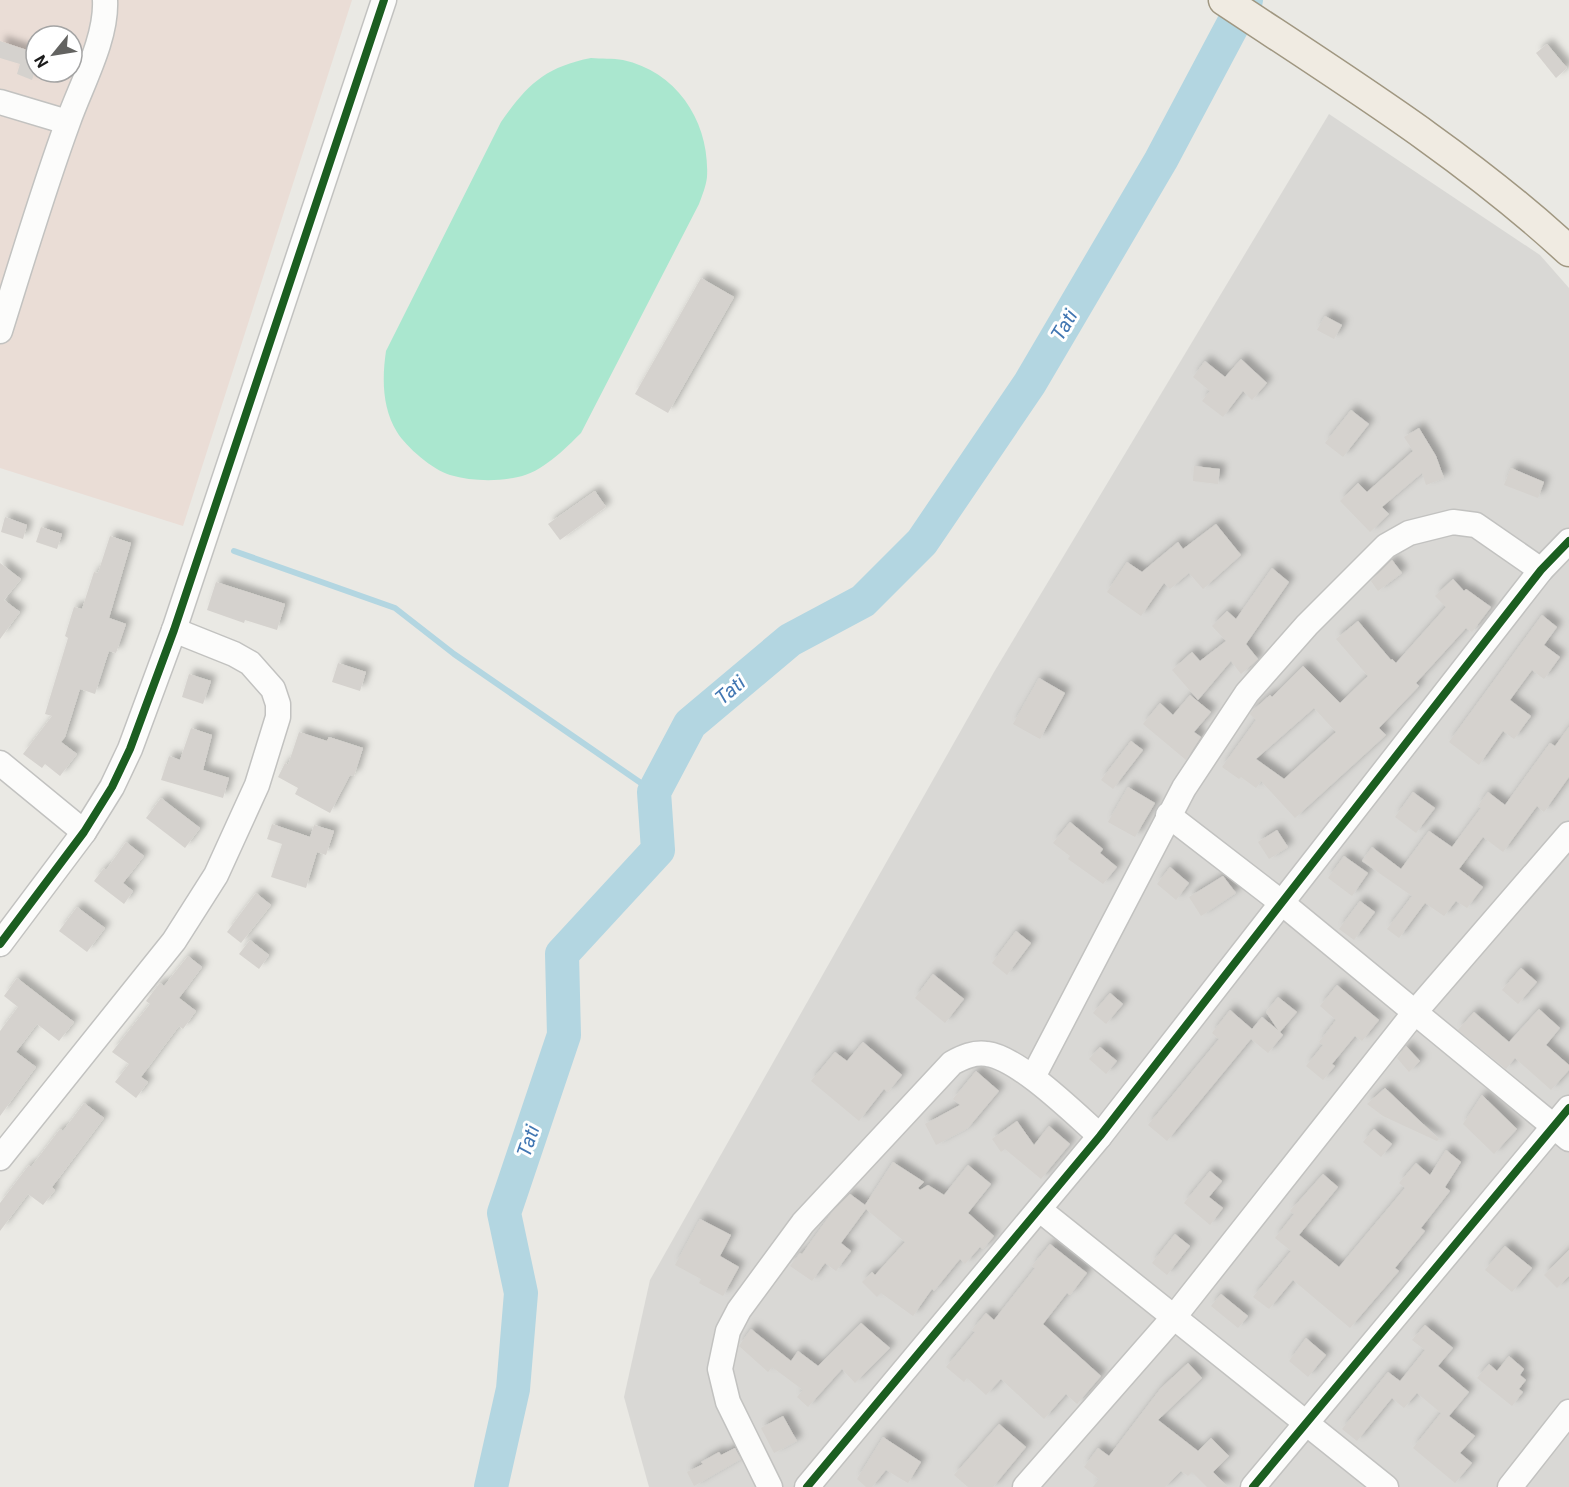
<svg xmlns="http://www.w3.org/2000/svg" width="1569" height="1487" viewBox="0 0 1569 1487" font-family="Roboto,sans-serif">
  <defs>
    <filter id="shadow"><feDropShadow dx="5.5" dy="-5.5" stdDeviation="3" flood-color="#0004"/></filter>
  </defs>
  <rect width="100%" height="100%" fill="#eae9e4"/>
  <path fill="#d9d8d5" d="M1329 114 1540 255 1569 288V1487H649L624 1397 650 1280 994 672Z"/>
  <path fill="#eaddd6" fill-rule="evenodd" d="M0 0H352L183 526 0 468ZM36 36H72V72H36Z"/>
  <path fill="#aae7cf" d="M591 58C601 59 613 58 623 60 678 72 710 123 707 177 706 186 702 196 699 204L581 433C565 449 541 473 518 477 496 482 471 481 450 475 433 470 406 447 397 432 382 408 382 378 386 351L501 122C527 85 545 67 591 58Z"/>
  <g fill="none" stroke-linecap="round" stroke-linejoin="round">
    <path stroke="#b3d6e1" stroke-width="6" d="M234 551 395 608 454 654 654 792"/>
    <path stroke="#b3d6e1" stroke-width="34" d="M491 1487 513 1389 521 1293 504 1213 564 1035 562 954 658 850 654 792 690 724 790 640 863 601 922 542 1030 383 1161 160 1246 0"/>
  </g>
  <g fill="#d5d2ce" fill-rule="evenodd" filter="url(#shadow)">
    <path d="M0 41 36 53V68L32 80 17 74 20 64 0 58Z"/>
    <path d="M1547 44 1567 68 1556 78 1536 53Z"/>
    <path d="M701 278 734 297 668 413 635 394Z"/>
    <path d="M1325 316 1342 325 1334 339 1317 330Z"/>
    <path d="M1241 359 1267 383 1252 400 1243 391 1223 417 1202 401 1210 391 1193 377 1205 361 1225 377Z"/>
    <path d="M1351 410 1369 424 1343 457 1325 443Z"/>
    <path d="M1419 428 1436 456 1444 478 1426 485 1422 473 1382 507 1389 514 1370 532 1340 501 1358 483 1367 492 1413 451 1404 437Z"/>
    <path d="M1194 466 1220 469 1218 484 1193 481Z"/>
    <path d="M1511 468 1544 482 1538 498 1504 485Z"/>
    <path d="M595 491 606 507 560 540 548 524Z"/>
    <path d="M5 517 27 525 23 539 1 532Z"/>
    <path d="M1216 524 1241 555 1203 589 1189 573 1170 589 1164 583 1141 616 1107 592 1127 562 1142 572 1178 542 1183 549Z"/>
    <path d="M41 527 62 534 57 549 36 542Z"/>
    <path d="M110 536 131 543 109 618 126 624 116 653 109 651 95 694 80 689 65 737 61 742 77 754 60 776 45 764 42 768 23 754 52 716 45 714 68 638 65 636 74 607 82 609 94 572 98 573Z"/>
    <path d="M1392 560 1402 573 1378 591 1371 581Z"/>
    <path d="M0 563 21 579 4 600 20 612 0 639Z"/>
    <path d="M1272 568 1289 582 1246 644 1258 659 1241 674 1231 661 1198 700 1172 670 1192 652 1200 661 1226 641 1212 626 1227 611 1236 619Z"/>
    <path d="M1453 579 1464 591 1466 589 1491 607 1472 632 1466 628 1416 683 1419 686 1379 728 1386 735 1295 818 1261 781 1256 788 1241 777 1239 779 1222 767 1256 720 1250 714 1251 712 1270 695 1272 697 1303 666 1340 703 1368 676 1336 639 1358 621 1391 660 1392 659 1396 663 1446 607 1435 596ZM1314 708 1336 732 1284 779 1256 759Z"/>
    <path d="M216 582 285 604 277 630 245 620 244 623 207 610Z"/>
    <path d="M1542 615 1557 627 1544 645 1560 657 1544 679 1532 670 1510 700 1531 716 1514 739 1503 731 1479 765 1449 742Z"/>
    <path d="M338 663 366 672 360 691 332 682Z"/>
    <path d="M189 674 211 681 203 704 182 697Z"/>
    <path d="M1039 678 1065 693 1040 739 1013 724Z"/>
    <path d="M1190 695 1211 712 1194 732 1201 737 1186 760 1143 724 1160 703 1173 715Z"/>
    <path d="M1569 727V777L1544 812 1537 806 1503 852 1483 837 1459 869 1483 887 1467 908 1456 901 1444 916 1425 903 1399 938 1387 929 1412 896 1362 861 1372 847 1401 869 1429 831 1452 847 1481 808 1478 806 1488 792 1505 805 1550 743 1555 746Z"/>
    <path d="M191 728 212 735 203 770 229 778 223 798 161 780 169 756 180 760Z"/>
    <path d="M299 732 327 741 329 737 363 748 354 776 350 775 330 813 295 794 298 788 278 777 285 763 288 765Z"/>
    <path d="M1131 741 1143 750 1113 789 1101 780Z"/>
    <path d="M1128 787 1155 803 1135 837 1108 822Z"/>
    <path d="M1413 792 1435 808 1416 833 1395 817Z"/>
    <path d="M161 798 200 828 185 848 146 818Z"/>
    <path d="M1070 822 1103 849 1100 853 1117 867 1103 884 1068 859 1070 856 1053 843Z"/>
    <path d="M272 824 310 837 314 825 334 831 326 855 317 852 306 888 271 877 282 844 267 839Z"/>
    <path d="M1277 830 1288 847 1269 859 1258 842Z"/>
    <path d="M126 842 144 856 123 883 133 891 124 904 94 881 104 868 106 870Z"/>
    <path d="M1344 856 1368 873 1352 896 1328 878Z"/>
    <path d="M1170 867 1189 883 1176 900 1157 884Z"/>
    <path d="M1223 876 1236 893 1201 916 1189 897Z"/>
    <path d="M256 893 271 905 241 943 227 932Z"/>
    <path d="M1360 901 1375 912 1354 940 1339 929Z"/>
    <path d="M77 907 105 928 87 952 59 931Z"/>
    <path d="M1016 931 1031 943 1007 975 992 963Z"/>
    <path d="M250 940 269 955 259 969 239 954Z"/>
    <path d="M188 956 202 967 179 998 196 1011 183 1029 179 1026 141 1077 148 1082 136 1098 115 1082 129 1064 112 1052 150 1004 146 1001 160 983 164 986Z"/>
    <path d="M1521 968 1537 982 1518 1004 1502 990Z"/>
    <path d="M933 974 964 999 945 1023 915 998Z"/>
    <path d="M17 978 74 1022 59 1041 37 1024 16 1052 36 1067 0 1116V1031L18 1007 4 996Z"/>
    <path d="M1337 985 1379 1020 1362 1041 1355 1036 1332 1064 1335 1066 1323 1080 1306 1066 1323 1045 1319 1042 1336 1020 1320 1006Z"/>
    <path d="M1110 993 1123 1004 1106 1024 1093 1013Z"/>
    <path d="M1278 997 1297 1012 1280 1032 1283 1035 1268 1053 1251 1039 1167 1141 1148 1125 1219 1039 1212 1033 1230 1010 1252 1029 1262 1017 1278 1030 1266 1012Z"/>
    <path d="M1539 1009 1560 1028 1546 1045 1569 1065V1070L1551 1090 1515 1058 1506 1069 1458 1030 1474 1012 1509 1042Z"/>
    <path d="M863 1042 902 1075 888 1092 884 1089 859 1121 811 1081 835 1052 847 1061Z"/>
    <path d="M1406 1046 1420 1061 1409 1072 1397 1058Z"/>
    <path d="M1100 1047 1117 1061 1106 1074 1089 1059Z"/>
    <path d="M976 1071 999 1091 968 1128 936 1145 925 1124 960 1105 953 1099Z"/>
    <path d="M1385 1088 1439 1139 1437 1141 1383 1116 1367 1104Z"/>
    <path d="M1482 1095 1517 1129 1494 1154 1463 1124Z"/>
    <path d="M84 1103 104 1118 52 1187 55 1190 43 1205 28 1194 0 1231V1203L29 1165 31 1167 60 1129 63 1131Z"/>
    <path d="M1017 1121 1034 1145 1049 1126 1070 1144 1041 1179 1005 1149 1001 1152 992 1139Z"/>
    <path d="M1374 1129 1392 1144 1381 1157 1363 1142Z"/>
    <path d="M1446 1150 1461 1162 1445 1187 1450 1191 1421 1228 1425 1231 1395 1268 1399 1271 1350 1328 1293 1280 1269 1309 1253 1297 1291 1251 1275 1238 1294 1214 1290 1211 1323 1174 1338 1187 1299 1235 1339 1267 1405 1188 1399 1183 1416 1163 1430 1175Z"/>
    <path d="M893 1162 924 1182 918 1188 920 1190 928 1185 944 1195 968 1165 991 1184 968 1213 994 1236 983 1249 980 1247 965 1264 960 1259 934 1291 932 1289 913 1316 881 1293 877 1297 862 1282 872 1272 875 1275 905 1242 866 1209 841 1243 851 1251 836 1271 825 1263 812 1281 790 1266 800 1253 802 1254 833 1211 850 1194 865 1205Z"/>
    <path d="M1210 1171 1222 1181 1209 1197 1223 1208 1210 1225 1184 1203Z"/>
    <path d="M700 1219 731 1235 720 1256 739 1267 723 1296 699 1283 701 1279 675 1265Z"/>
    <path d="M1175 1234 1190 1246 1167 1275 1152 1263Z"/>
    <path d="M1050 1244 1087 1273 1070 1295 1067 1293 1043 1324 1101 1376 1077 1404 1066 1394 1044 1419 1001 1379 986 1395 967 1378 964 1382 946 1367 975 1332 972 1330 986 1313 994 1320 1035 1268 1032 1266Z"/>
    <path d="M1505 1246 1532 1268 1512 1292 1485 1270Z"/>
    <path d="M1569 1250V1276L1557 1288 1544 1275Z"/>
    <path d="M1221 1294 1248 1316 1238 1328 1211 1306Z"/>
    <path d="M861 1323 890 1348 855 1383 842 1369 808 1407 797 1397 803 1390 772 1367 768 1372 739 1346 751 1329 791 1361 798 1351 818 1366Z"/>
    <path d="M1425 1325 1453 1348 1438 1366 1469 1392 1449 1416 1475 1436 1460 1453 1472 1463 1455 1483 1413 1448 1441 1413 1417 1393 1404 1408 1392 1398 1357 1441 1342 1429 1388 1372 1400 1381 1425 1350 1412 1340Z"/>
    <path d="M1306 1338 1326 1355 1308 1377 1289 1361Z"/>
    <path d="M1509 1356 1524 1369 1520 1375 1526 1380 1519 1389 1523 1392 1512 1406 1477 1378 1489 1364 1497 1371Z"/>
    <path d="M1188 1363 1202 1378 1158 1420 1198 1451 1211 1438 1229 1456 1213 1472 1228 1487H1207L1192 1472 1188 1476 1181 1471 1165 1487H1093L1099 1479 1084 1467 1098 1448 1109 1456 1161 1388Z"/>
    <path d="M783 1416 797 1441 774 1453 761 1428Z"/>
    <path d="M999 1424 1026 1447 993 1487H968L954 1475Z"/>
    <path d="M883 1437 921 1462 908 1483 886 1470 872 1487H866L857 1479Z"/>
    <path d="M735 1448 741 1459 694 1486 687 1472 703 1464 701 1462 719 1452 721 1455Z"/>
  </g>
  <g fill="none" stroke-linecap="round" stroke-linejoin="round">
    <g stroke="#c2c2c0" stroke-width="27">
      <g id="minor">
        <path d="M0 102 67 122"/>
        <path d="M0 331C22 261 43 190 68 122 81 85 107 39 105 0"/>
        <path d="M0 763 84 832"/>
        <path d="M1168 815 1282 903 1569 1139"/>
        <path d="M0 944 84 832 112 787 130 749 174 630 384 0"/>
        <path d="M1033 1077 1184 788 1247 693 1307 625 1386 546 1409 533 1453 522 1476 525 1541 570"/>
        <path d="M0 1158 174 941 216 875 257 785 278 717V704L273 689 250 663 234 654 174 630"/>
        <path d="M1040 1210 1386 1487"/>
        <path d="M770 1487 728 1402 720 1369 728 1331 739 1310 803 1223 952 1063C963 1057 974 1052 987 1054 1019 1058 1075 1114 1100 1136"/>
        <path d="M807 1487 1100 1136 1541 570 1569 541"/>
        <path d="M1025 1487 1174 1317 1415 1012 1569 834"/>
        <path d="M1253 1487 1569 1108"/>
        <path d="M1510 1487 1569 1412"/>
      </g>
    </g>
    <g stroke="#a09781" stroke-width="33">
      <path id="major" d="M1224 0C1343 79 1464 154 1569 251"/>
    </g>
    <use href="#minor" stroke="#fcfcfb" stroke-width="24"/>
    <use href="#major" stroke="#f0ebe2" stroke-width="30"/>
    <g stroke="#fff" stroke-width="11">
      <g id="cycleway">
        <path d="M0 944 84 832 112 787 130 749 174 630 384 0"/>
        <path d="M807 1487 1100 1136 1541 570 1569 541"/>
        <path d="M1253 1487 1569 1108"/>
      </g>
    </g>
    <use href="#cycleway" stroke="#1b5e20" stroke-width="8"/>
  </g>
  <g text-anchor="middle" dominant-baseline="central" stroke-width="6" stroke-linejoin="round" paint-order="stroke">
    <g font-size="20" font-style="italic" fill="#4176b2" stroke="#fff">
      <text transform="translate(1064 325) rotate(-59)">Tati</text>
      <text transform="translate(730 690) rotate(-40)">Tati</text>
      <text transform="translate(528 1141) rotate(-71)">Tati</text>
    </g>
  </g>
  <g transform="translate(54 54) rotate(240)"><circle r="28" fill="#ffffff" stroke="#a4a4a4" stroke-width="1.5"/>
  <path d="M0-4.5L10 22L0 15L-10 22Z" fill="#636361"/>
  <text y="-9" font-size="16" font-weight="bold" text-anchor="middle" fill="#1b1b1b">N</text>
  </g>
</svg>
